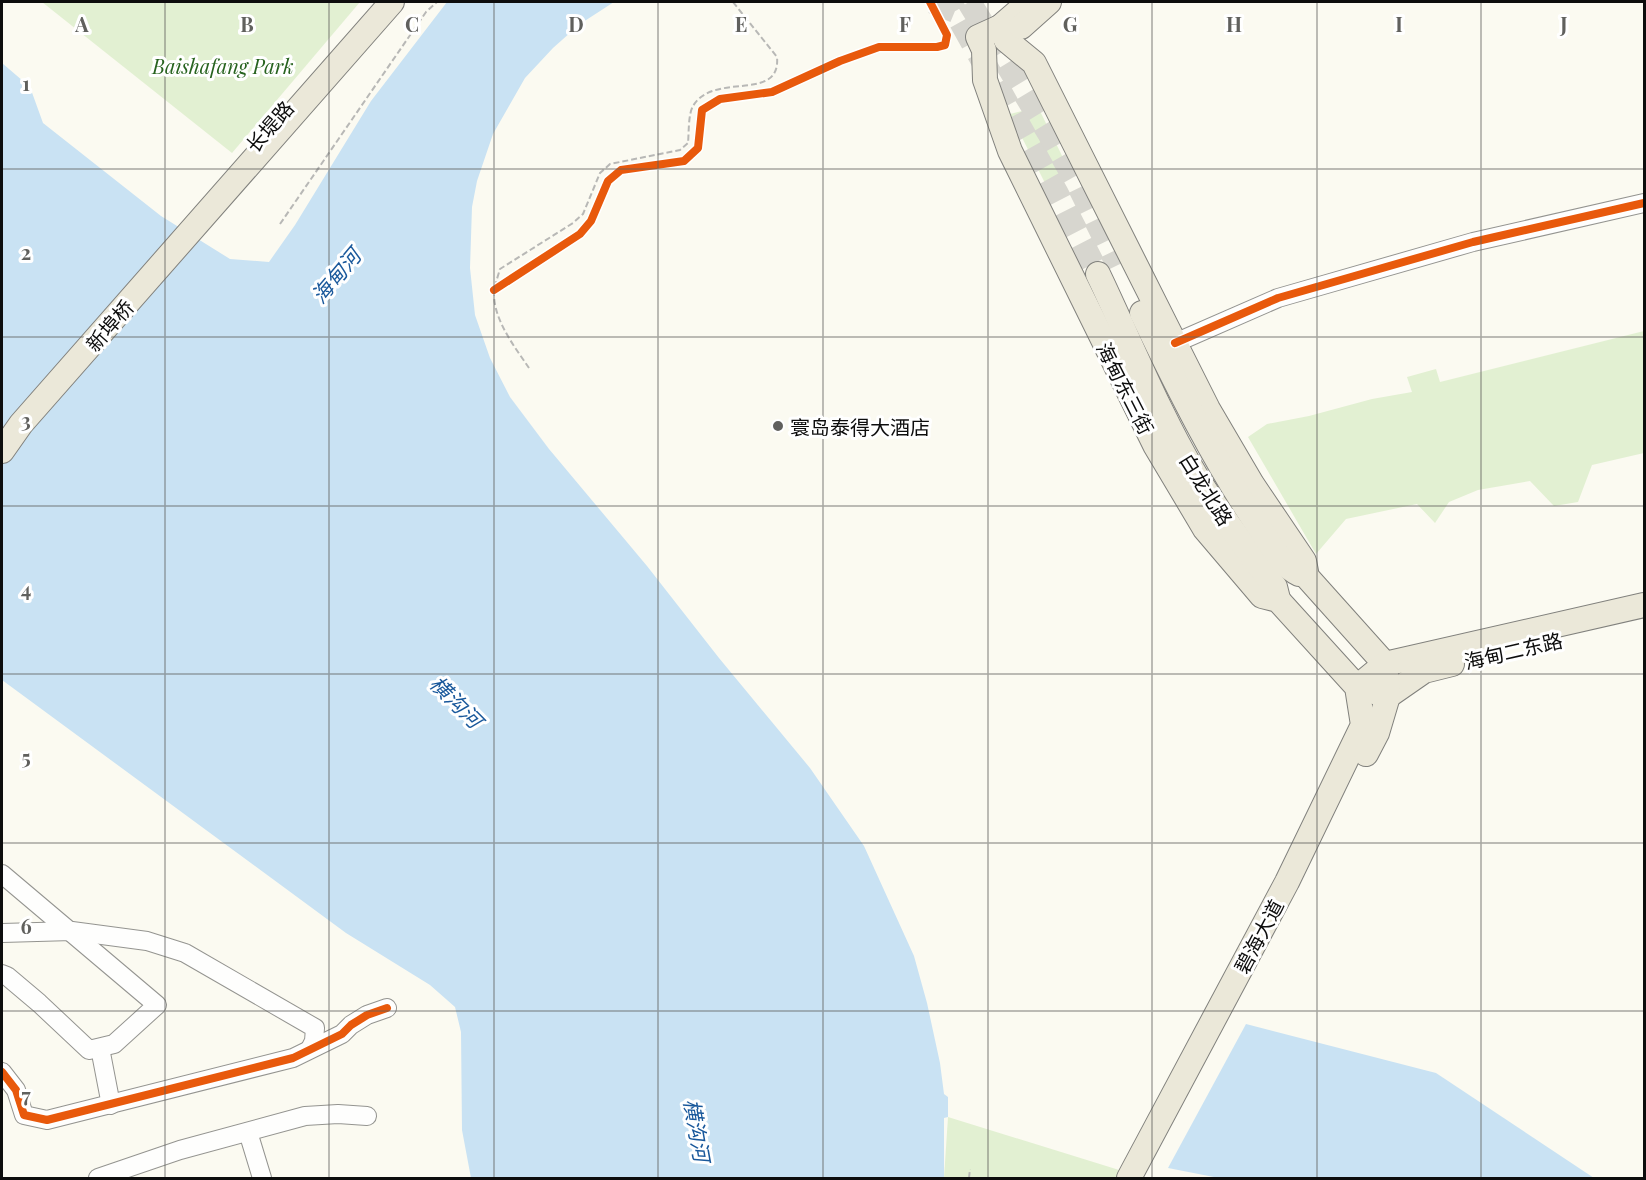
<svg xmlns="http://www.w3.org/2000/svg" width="1646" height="1180" viewBox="0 0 1646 1180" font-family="'Playfair Display','Noto Sans SC',serif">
  <rect width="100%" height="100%" fill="#fbfaf1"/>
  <g fill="#e2f0d2">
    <path d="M42 2H360L232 153Z"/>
    <path d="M1038 107 1072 176 1047 187 1010 114Z"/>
    <path d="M1644 331V453L1592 465 1578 502 1554 506 1530 481 1478 490 1449 502 1435 523 1417 504 1346 519 1316 554 1248 437 1267 424 1309 416 1372 399 1412 392 1407 377 1436 369 1440 382Z"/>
    <path d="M948 1117 1132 1174 1129 1178H944Z"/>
  </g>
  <g fill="#c9e2f3">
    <path d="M447 2H614L580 24 553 48 525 78 493 134 477 181 472 207 470 268 475 315 490 358 510 397 549 449 647 566 719 658 810 768 864 846 914 956 927 1003 940 1063 944 1094 948 1097V1117L944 1118V1178H471L462 1130 461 1032 455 1007 430 985 346 933 2 680V63L30 87 43 123 161 216 230 259 269 262 295 225 371 101Z"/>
    <path d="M1246 1024 1436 1073 1594 1178H1219L1168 1168Z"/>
  </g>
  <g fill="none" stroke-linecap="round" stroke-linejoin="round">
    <g stroke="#d7d6cf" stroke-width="24" stroke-dasharray="24 12" stroke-linecap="butt">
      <path d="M933 2 955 11 1056 192 1098 274"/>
      <path d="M969 2 1049 133 1077 182 1118 265"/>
    </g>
    <g stroke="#949490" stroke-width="20">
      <g id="minor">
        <path d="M1175 343 1278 298 1473 242 1644 203"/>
        <path d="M2 874 157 1005 114 1044 89 1050 39 1003 7 976 2 974"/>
        <path d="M2 933 72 931 147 941 185 953 315 1028 314 1041 310 1049"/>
        <path d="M100 1048 111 1105"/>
        <path d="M2 1072 16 1090 24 1115 47 1120 293 1058 342 1034 351 1025 367 1015 387 1008"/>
        <path d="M248 1132 262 1178"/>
        <path d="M98 1178 180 1150 305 1116 338 1114 367 1116"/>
      </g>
    </g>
    <g stroke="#81817d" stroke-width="26">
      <g id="major">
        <path d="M1029 2 1000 27 978 37 984 50 985 80 1010 151 1155 445 1205 529 1262 596 1278 600 1357 687 1363 725 1287 882 1129 1178"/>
        <path d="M1000 27 1006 40 1034 63 1208 409 1252 484 1304 561 1307 577 1385 664 1644 605"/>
        <path d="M1021 27 1049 2"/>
        <path d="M1098 274C1130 341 1158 412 1196 476 1220 515 1248 551 1275 587L1278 599"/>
        <path d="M1142 313C1178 388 1214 461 1261 530 1271 545 1283 567 1299 574"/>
        <path d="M2 451 21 424 392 2"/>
        <path d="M1388 696 1424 671 1452 664"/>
        <path d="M1366 754 1377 733 1388 696 1385 664 1357 687 1388 696"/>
      </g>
    </g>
    <g stroke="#b8b8b6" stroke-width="2" stroke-dasharray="6 3" stroke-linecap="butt">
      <path d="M280 224 426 12 437 2"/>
      <path d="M529 368C514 346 493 319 494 292 495 284 498 276 500 269L573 223 583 214 600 173 610 164 680 150 688 143C689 133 688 115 693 106 714 71 781 103 777 57L733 2"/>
      <path d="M969 1178 970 1169"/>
    </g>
    <use href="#minor" stroke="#fefefd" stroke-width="18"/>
    <use href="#major" stroke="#ebe8d9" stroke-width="24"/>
    <g stroke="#fff" stroke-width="11">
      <g id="cycleway">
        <path d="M494 290 580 234 591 221 608 181 621 170 684 161 698 148 702 110 720 99 772 92 840 61 879 47H937L945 45 947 35 930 2"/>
        <path d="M1175 343 1278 298 1473 242 1644 203"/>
        <path d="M2 1072 16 1090 24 1115 47 1120 293 1058 342 1034 351 1025 367 1015 387 1008"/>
      </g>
    </g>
    <use href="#cycleway" stroke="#e8590c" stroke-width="8"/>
  </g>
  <path fill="none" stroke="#60605d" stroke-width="1.5" stroke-opacity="0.55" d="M165 2V1178M329 2V1178M494 2V1178M658 2V1178M823 2V1178M988 2V1178M1152 2V1178M1317 2V1178M1481 2V1178M2 169H1644M2 337H1644M2 506H1644M2 674H1644M2 843H1644M2 1011H1644"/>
  <circle fill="#60605d" stroke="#fff" stroke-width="2" cx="778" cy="426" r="6"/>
  <g text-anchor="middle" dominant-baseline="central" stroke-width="6" stroke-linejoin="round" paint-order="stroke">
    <g font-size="20" font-style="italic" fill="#27631f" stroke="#fff">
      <text x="223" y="65">Baishafang Park</text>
    </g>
    <g font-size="20" fill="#0d0d0d" stroke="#fff">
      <text transform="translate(269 126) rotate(-49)">长堤路</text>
      <text transform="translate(109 325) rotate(-49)">新埠桥</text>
      <text transform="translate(1126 388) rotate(63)">海甸东三街</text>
      <text transform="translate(1207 489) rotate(58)">白龙北路</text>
      <text transform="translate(1513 650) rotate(-13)">海甸二东路</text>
      <text transform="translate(1258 936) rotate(-62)">碧海大道</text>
    </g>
    <g font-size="20" fill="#0d0d0d" stroke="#fff" text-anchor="start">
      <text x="790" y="426">寰岛泰得大酒店</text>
    </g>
    <g font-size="21" font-style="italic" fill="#19589b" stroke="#fff">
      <text transform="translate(335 275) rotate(-50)">海甸河</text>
      <text transform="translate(457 701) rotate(45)">横沟河</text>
      <text transform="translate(698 1130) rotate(80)">横沟河</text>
    </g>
  </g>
  <g font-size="20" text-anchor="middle" font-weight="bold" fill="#60605d" stroke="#fff" stroke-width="6" stroke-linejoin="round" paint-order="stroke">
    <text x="82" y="32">A</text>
    <text x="247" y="32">B</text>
    <text x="412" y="32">C</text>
    <text x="576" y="32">D</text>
    <text x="741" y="32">E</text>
    <text x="905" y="32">F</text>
    <text x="1070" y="32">G</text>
    <text x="1234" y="32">H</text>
    <text x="1399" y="32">I</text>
    <text x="1564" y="32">J</text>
    <text x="26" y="91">1</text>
    <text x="26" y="260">2</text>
    <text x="26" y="428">3</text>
    <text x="26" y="597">4</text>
    <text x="26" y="765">5</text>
    <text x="26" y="934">6</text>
    <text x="26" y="1103">7</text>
  </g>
  <rect width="1646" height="1180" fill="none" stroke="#0d0d0d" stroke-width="6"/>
</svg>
